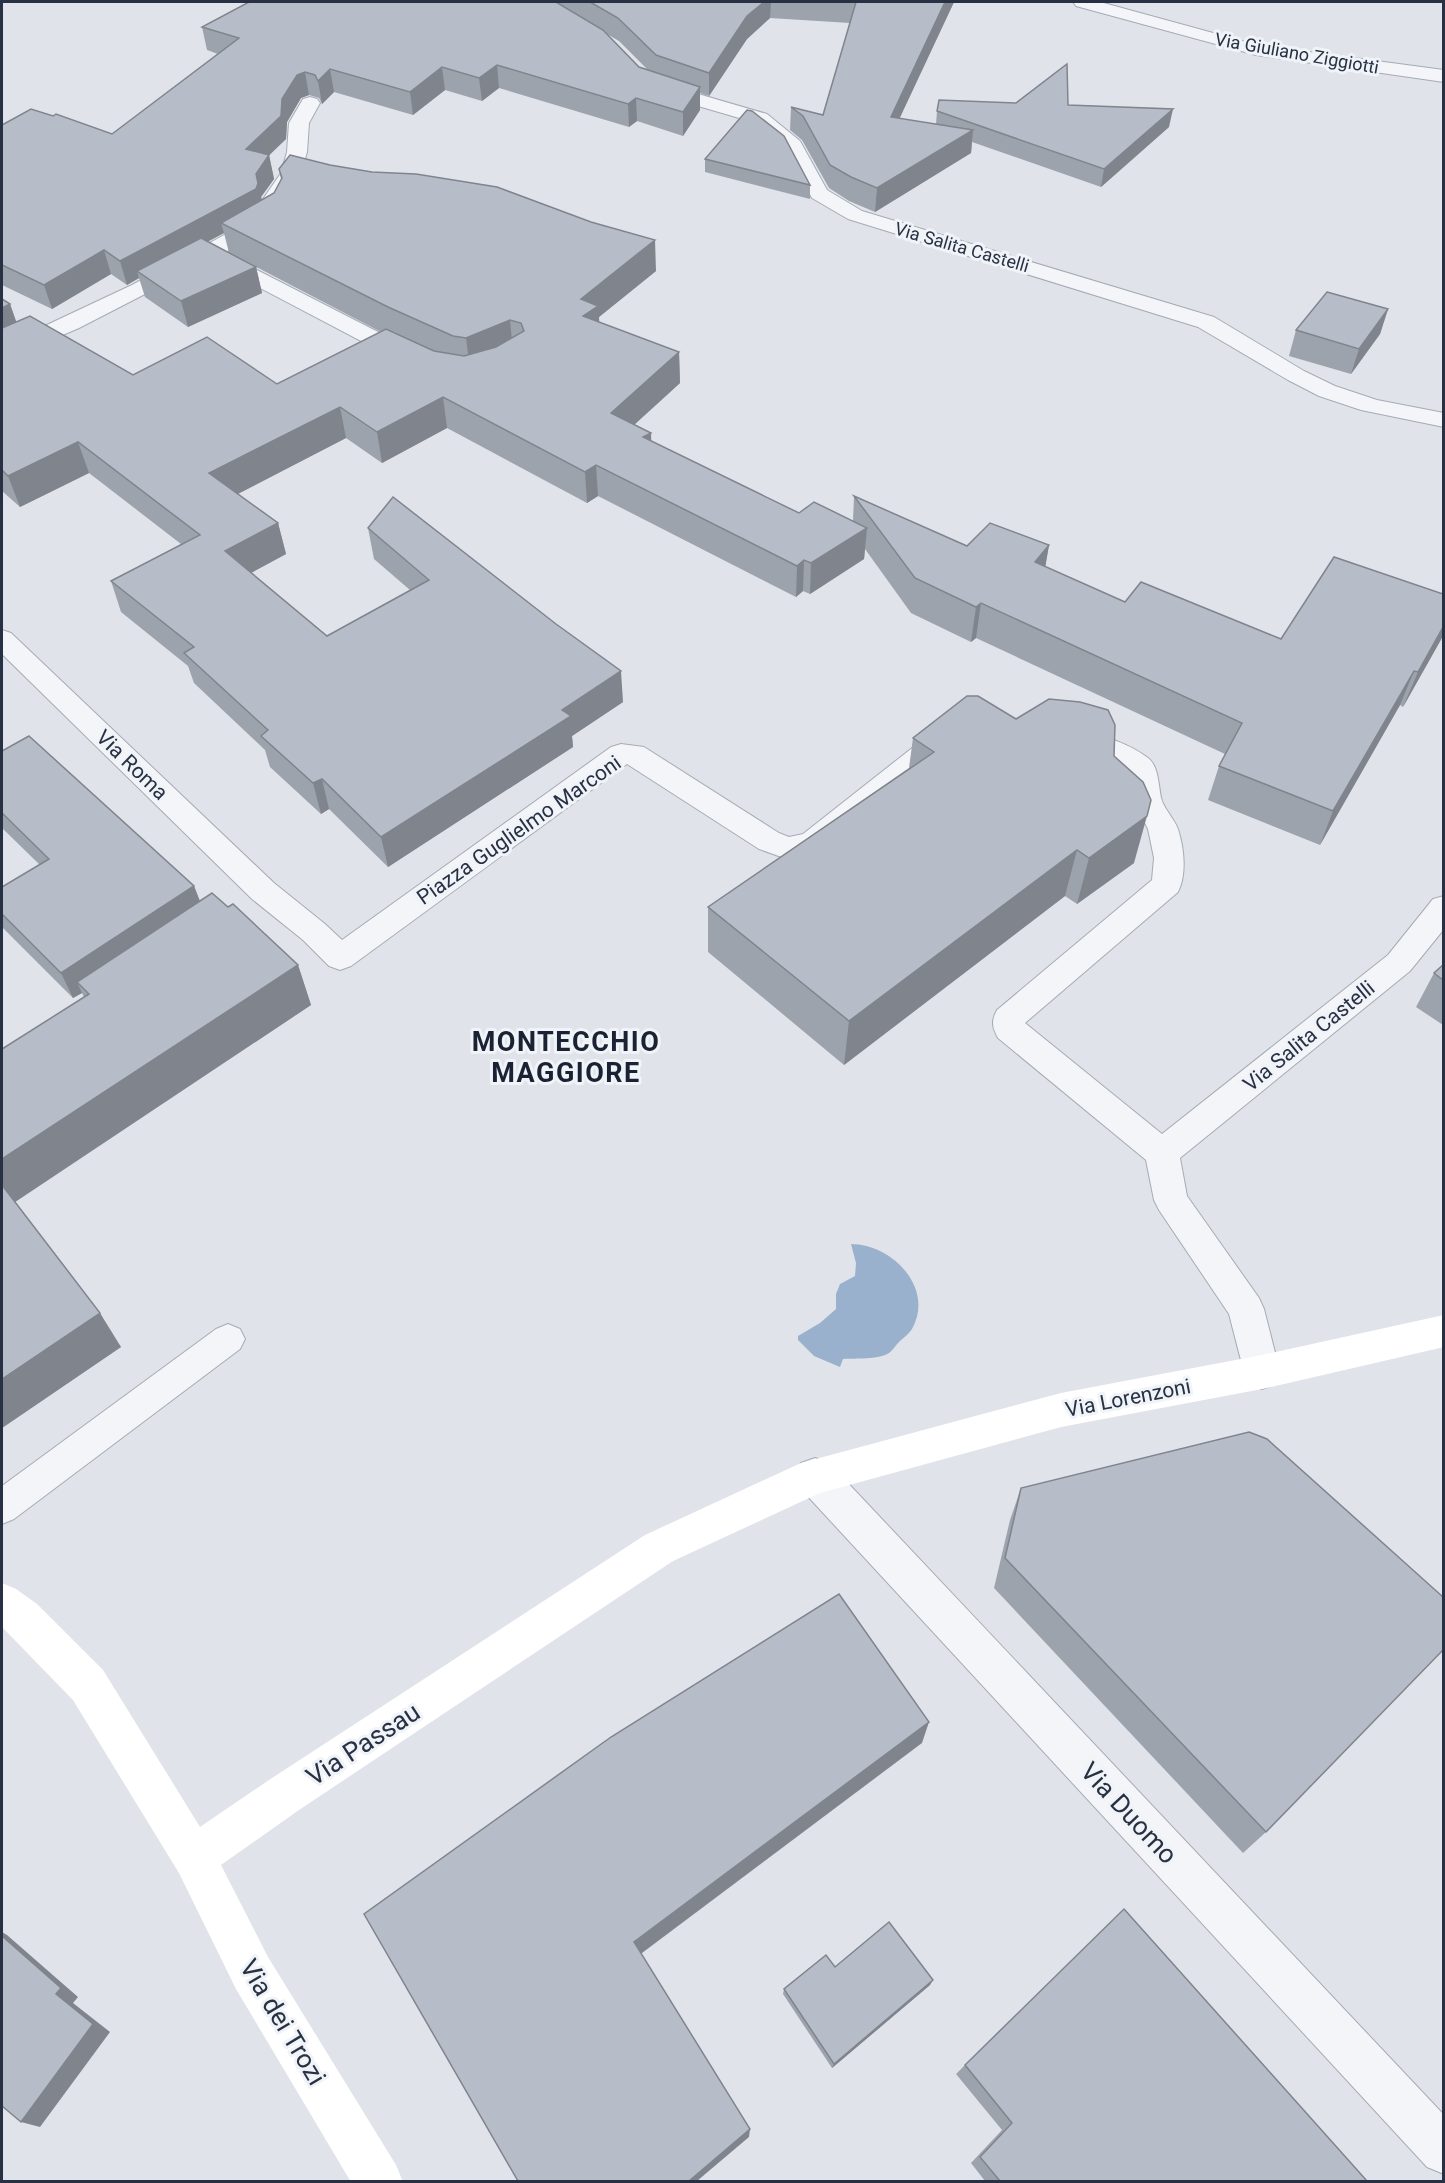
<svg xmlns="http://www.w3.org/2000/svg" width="1445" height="2183" viewBox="0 0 1445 2183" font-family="Roboto,sans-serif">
  <rect width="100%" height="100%" fill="#e0e4ea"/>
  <path fill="#99b1cd" d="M851 1244C892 1244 935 1288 912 1329 909 1334 903 1338 899 1342 896 1345 893 1350 889 1353 878 1360 856 1358 843 1359L840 1367 814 1356 798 1340V1336L820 1323 836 1309V1294L840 1284 855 1276 856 1263Z"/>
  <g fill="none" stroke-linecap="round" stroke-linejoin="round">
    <g stroke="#a5abb5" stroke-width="2">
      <path id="lane" d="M228 1324 240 1329 245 1339 240 1349 14 1519 2 1524V1486L216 1329Z"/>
    </g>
    <g stroke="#a5abb5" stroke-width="2">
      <g id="street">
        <path d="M1073 2H1100L1257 45 1444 70V82L1256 55 1076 6Z"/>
        <path d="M657 82 767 114 800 141 827 190 862 211 1214 317 1304 371 1335 386 1377 400 1444 413V427L1361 410 1319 396 1288 380 1198 327 848 219 812 198 785 148 753 122 650 92 648 88 650 84Z"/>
        <path d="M310 97 317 99 320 103 309 123 307 152 301 173 283 199 286 207 279 221 224 253 417 352 420 357 417 362 409 364 401 362 209 261 79 328 2 361V346L132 285 263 214 266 207 263 199 281 173 287 152 289 123 303 99Z"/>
        <path d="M2 630 11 633 274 883 325 924 342 940 611 747 621 744 644 747 779 833 789 837 803 834 935 730 945 727 955 730 959 737 955 744 822 851 787 859 759 849 627 764 351 966 340 970 329 966 303 940 252 899 2 654Z"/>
        <path d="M1072 727C1098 735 1126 741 1148 758 1160 767 1158 789 1162 801 1166 811 1174 819 1178 829 1184 848 1187 874 1178 892L1025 1023 1162 1134 1388 955 1433 899 1444 896V929L1410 971 1180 1158 1187 1196 1259 1298 1264 1309 1280 1372 1275 1384 1262 1389 1249 1384 1244 1372 1229 1314 1159 1210 1154 1200 1146 1160 998 1038C992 1027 991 1021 997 1010L1152 880 1154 858 1148 829 1134 801 1127 771 1093 753 1062 744 1058 737 1062 730Z"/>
        <path d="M815 1458 829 1463 1444 2115V2174L1427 2167 801 1489 796 1476 801 1463Z"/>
      </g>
    </g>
    <use href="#lane" fill="#f3f5f8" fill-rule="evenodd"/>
    <use href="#street" fill="#f3f5f8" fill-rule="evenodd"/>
    <path fill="#fff" fill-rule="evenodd" d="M1444 1315V1347L1262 1389 1061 1427 820 1493 673 1561 299 1810 221 1865 268 1957 396 2165 403 2182H351L236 1989 179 1873 73 1700 2 1627V1583L16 1589 37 1604 103 1670 200 1827 269 1780 645 1535 801 1463 1061 1393 1262 1355Z"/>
  </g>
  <g fill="#9da3ac" fill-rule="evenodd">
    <path d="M249 2H954L899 119 936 124 937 111 1068 105 1169 127 1101 187 972 142 971 153 875 212 849 201 829 188 802 140 790 130 791 107 823 115 850 23 770 18 747 39 709 96 700 93V110L683 136 637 121 629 127 499 88 482 101 445 90 413 115 334 92 322 104 319 98 309 95 301 98 287 122 286 139 269 155 274 179 261 197 262 200 274 193 281 179 279 169 656 271 599 317V322L679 352 680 383 634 425 651 433V441L799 513 853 521 854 496 967 546 1049 545 1045 567 1125 602 1281 639 1443 636 1403 707 1400 705 1320 845 1208 800 1219 766 1225 754 976 638 971 642 911 613 865 549 864 559 810 594 803 591 796 597 598 496 587 503 447 428 382 463 346 438 238 494 278 523 286 554 251 573 327 636 410 590 374 559 368 528 623 702 572 736 573 747 388 867 329 809 321 814 270 767 265 750 194 683 188 666 121 612 111 581 181 544 89 473 20 507 2 491V299L10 304 16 322 133 375 277 384 381 332 243 260 256 267 262 293 188 327 145 297 139 278 127 285 111 274 52 309 2 285V125L112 134 218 54 207 50 202 27ZM607 34 619 41 648 70 639 67ZM224 233 229 253 207 242Z"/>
    <path d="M705 159 810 185V199L705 172Z"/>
    <path d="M1388 309 1380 334 1351 374 1289 356 1296 330Z"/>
    <path d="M1016 719 1114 756 1134 863 1077 904 1065 896 844 1065 708 952V907L909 768 913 738Z"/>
    <path d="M2 751 194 886 200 901 228 907 298 965 311 1005 15 1202 121 1347 2 1428V1049L84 997 82 993 73 998 2 927V887L40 865 2 828Z"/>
    <path d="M1443 965V1025L1416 1007 1434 973Z"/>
    <path d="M1021 1488 1266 1832 1243 1853 994 1588 1010 1520Z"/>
    <path d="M835 1967 930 1985 832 2068 783 1994 784 1989Z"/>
    <path d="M965 2065 1367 2181H985L971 2163 1002 2130 956 2074Z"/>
  </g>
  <g fill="#80848c">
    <path d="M764 2H771L770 18 747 39 709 96V73L747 16Z"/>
    <path d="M945 2H954L889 141 891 117Z"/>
    <path d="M497 65 499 88 482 101 479 78Z"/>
    <path d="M442 67 445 90 413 115 410 92Z"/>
    <path d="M330 69 334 92 322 104 318 81Z"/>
    <path d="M305 72 309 95 301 98 287 122 286 139 251 173 246 149 297 75Z"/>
    <path d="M700 87V110L683 136V112Z"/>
    <path d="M636 98 637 121 629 127 628 104Z"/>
    <path d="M1173 109 1169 127 1101 187 1104 169Z"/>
    <path d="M973 130 971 153 875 212 877 188Z"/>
    <path d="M269 155 274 179 261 197 264 207 221 223 224 233 144 275 137 271 139 278 127 285 120 261 256 174Z"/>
    <path d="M655 240 656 271 599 317 600 336 585 347 581 299Z"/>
    <path d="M104 250 111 274 52 309 44 285Z"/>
    <path d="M256 267 262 293 188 327 181 301Z"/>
    <path d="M10 304 21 335 2 344V308Z"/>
    <path d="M1388 309 1380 334 1351 374 1359 349Z"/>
    <path d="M510 320 513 351 470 369 466 338Z"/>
    <path d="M679 352 680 383 613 444 611 413Z"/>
    <path d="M443 397 447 428 382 463 377 432Z"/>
    <path d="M340 407 346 438 218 504 209 473Z"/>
    <path d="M651 433 652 464 643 437Z"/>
    <path d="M78 442 89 473 20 507 8 476Z"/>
    <path d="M596 465 598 496 587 503 585 472Z"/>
    <path d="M278 523 286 554 234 582 225 551Z"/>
    <path d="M867 528 864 559 810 594 811 563Z"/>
    <path d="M1049 545 1043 580 1035 562Z"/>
    <path d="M804 560 803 591 796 597 797 566Z"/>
    <path d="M981 603 976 638 971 642 976 607Z"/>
    <path d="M1443 627V636L1403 707 1418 672Z"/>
    <path d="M621 671 623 702 572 736 573 747 388 867 381 837 562 710Z"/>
    <path d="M1414 671 1400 705 1320 845 1333 811Z"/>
    <path d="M322 779 329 809 321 814 313 783Z"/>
    <path d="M1147 816 1134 863 1077 904 1089 858Z"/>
    <path d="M1077 850 1065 896 844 1065 849 1021Z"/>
    <path d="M194 886 204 912 77 982 82 993 73 998 61 973Z"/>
    <path d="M298 965 311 1005 12 1204 2 1188V1159Z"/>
    <path d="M100 1313 121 1347 2 1428V1379Z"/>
    <path d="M929 1722 922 1743 638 1956 634 1942Z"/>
    <path d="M2 1932 7 1935 78 1997 73 2003 110 2032 40 2127 21 2122 56 1994 2 1936Z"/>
    <path d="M933 1980 930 1985 832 2068 834 2064Z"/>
    <path d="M750 2129 749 2137 697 2181H689Z"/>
  </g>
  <g fill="#b7bdc8" stroke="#80848c" stroke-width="1.5">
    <path d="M249 2H556L603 30 639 67 700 87 683 112 636 98 628 104 497 65 479 78 442 67 410 92 330 69 318 81 315 75 305 72 297 75 282 99 281 116 246 149 269 155 256 174 258 183 256 189 120 261 104 250 44 285 2 265V125L31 109 53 116 56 114 112 134 239 38 202 27Z"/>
    <path d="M590 2H764L747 16 709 73 656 55 618 18Z"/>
    <path d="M856 2H945L891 117 973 130 877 188 851 177 830 165 803 116 791 107 823 115Z"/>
    <path d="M1067 64 1068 105 1173 109 1104 169 937 111 939 100 1016 103Z"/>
    <path d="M747 110 752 111 784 136 810 185 705 159Z"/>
    <path d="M290 155 330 165 372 172 416 174 497 187 591 222 655 240 581 299 598 306 583 316 679 352 611 413 651 433 643 437 799 513 814 502 867 528 811 563 804 560 797 566 596 465 585 472 443 397 377 432 340 407 209 473 278 523 225 551 327 636 429 580 368 528 393 497 556 624 621 671 562 710 571 716 381 837 322 779 313 783 261 736 268 730 184 653 194 647 111 581 200 535 78 442 8 476 2 470V328L30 316 133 375 207 337 277 384 386 329 434 351 464 356 496 347 524 331 521 323 510 320 466 338 453 336 388 307 221 223 274 193 282 178 279 169Z"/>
    <path d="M201 238 256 267 181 301 137 271Z"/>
    <path d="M1327 292 1388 309 1359 349 1296 330Z"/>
    <path d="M2 299 10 304 2 308Z"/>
    <path d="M854 496 967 546 990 523 1049 545 1035 562 1125 602 1141 582 1281 639 1334 557 1443 594V627L1418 672 1414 671 1333 811 1219 766 1242 723 981 603 976 607 915 578Z"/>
    <path d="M967 696H978L1016 719 1049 699 1080 702 1108 710 1115 725 1114 756 1143 782 1151 800 1147 816 1089 858 1077 850 849 1021 708 907 934 752 913 738Z"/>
    <path d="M29 736 194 886 61 973 2 914V887L49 859 2 813V751Z"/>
    <path d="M212 893 228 907 233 904 298 965 2 1159V1049L89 994 77 982Z"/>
    <path d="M1443 965V980L1434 973Z"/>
    <path d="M2 1185 100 1313 2 1379Z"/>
    <path d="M1249 1432 1267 1439 1443 1597V1650L1266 1832 1005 1558 1021 1488Z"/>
    <path d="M839 1594 929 1722 634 1942 750 2129 689 2181H518L364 1914 611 1737Z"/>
    <path d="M1124 1909 1367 2181H1000L980 2157 1012 2123 965 2065Z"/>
    <path d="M889 1922 933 1980 834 2064 784 1989 826 1955 835 1967Z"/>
    <path d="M2 1936 61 1988 56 1994 93 2024 21 2122 2 2106Z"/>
  </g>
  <g text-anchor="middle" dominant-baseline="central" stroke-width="6" stroke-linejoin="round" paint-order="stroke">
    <g font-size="18" fill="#273143" stroke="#f0f3f7">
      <text transform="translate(1297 53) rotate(10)">Via Giuliano Ziggiotti</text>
      <text transform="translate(962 247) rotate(16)">Via Salita Castelli</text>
    </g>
    <g font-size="21" fill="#273143" stroke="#f0f3f7">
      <text transform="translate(132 765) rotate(44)">Via Roma</text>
      <text transform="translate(519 830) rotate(-35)">Piazza Guglielmo Marconi</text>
      <text transform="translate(1309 1036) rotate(-39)">Via Salita Castelli</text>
      <text transform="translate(1128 1398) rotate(-11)">Via Lorenzoni</text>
    </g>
    <g font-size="26" fill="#273143" stroke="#f0f3f7">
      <text transform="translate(363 1744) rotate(-33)">Via Passau</text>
      <text transform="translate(1129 1813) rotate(47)">Via Duomo</text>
      <text transform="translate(283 2022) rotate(59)">Via dei Trozi</text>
    </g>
    <g font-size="27" font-weight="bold" letter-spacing="1.5" fill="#1a2234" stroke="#f0f3f7">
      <text x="566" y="1042">MONTECCHIO<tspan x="566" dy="31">MAGGIORE</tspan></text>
    </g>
  </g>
  <rect width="1445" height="2183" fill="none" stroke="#273143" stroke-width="6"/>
</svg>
